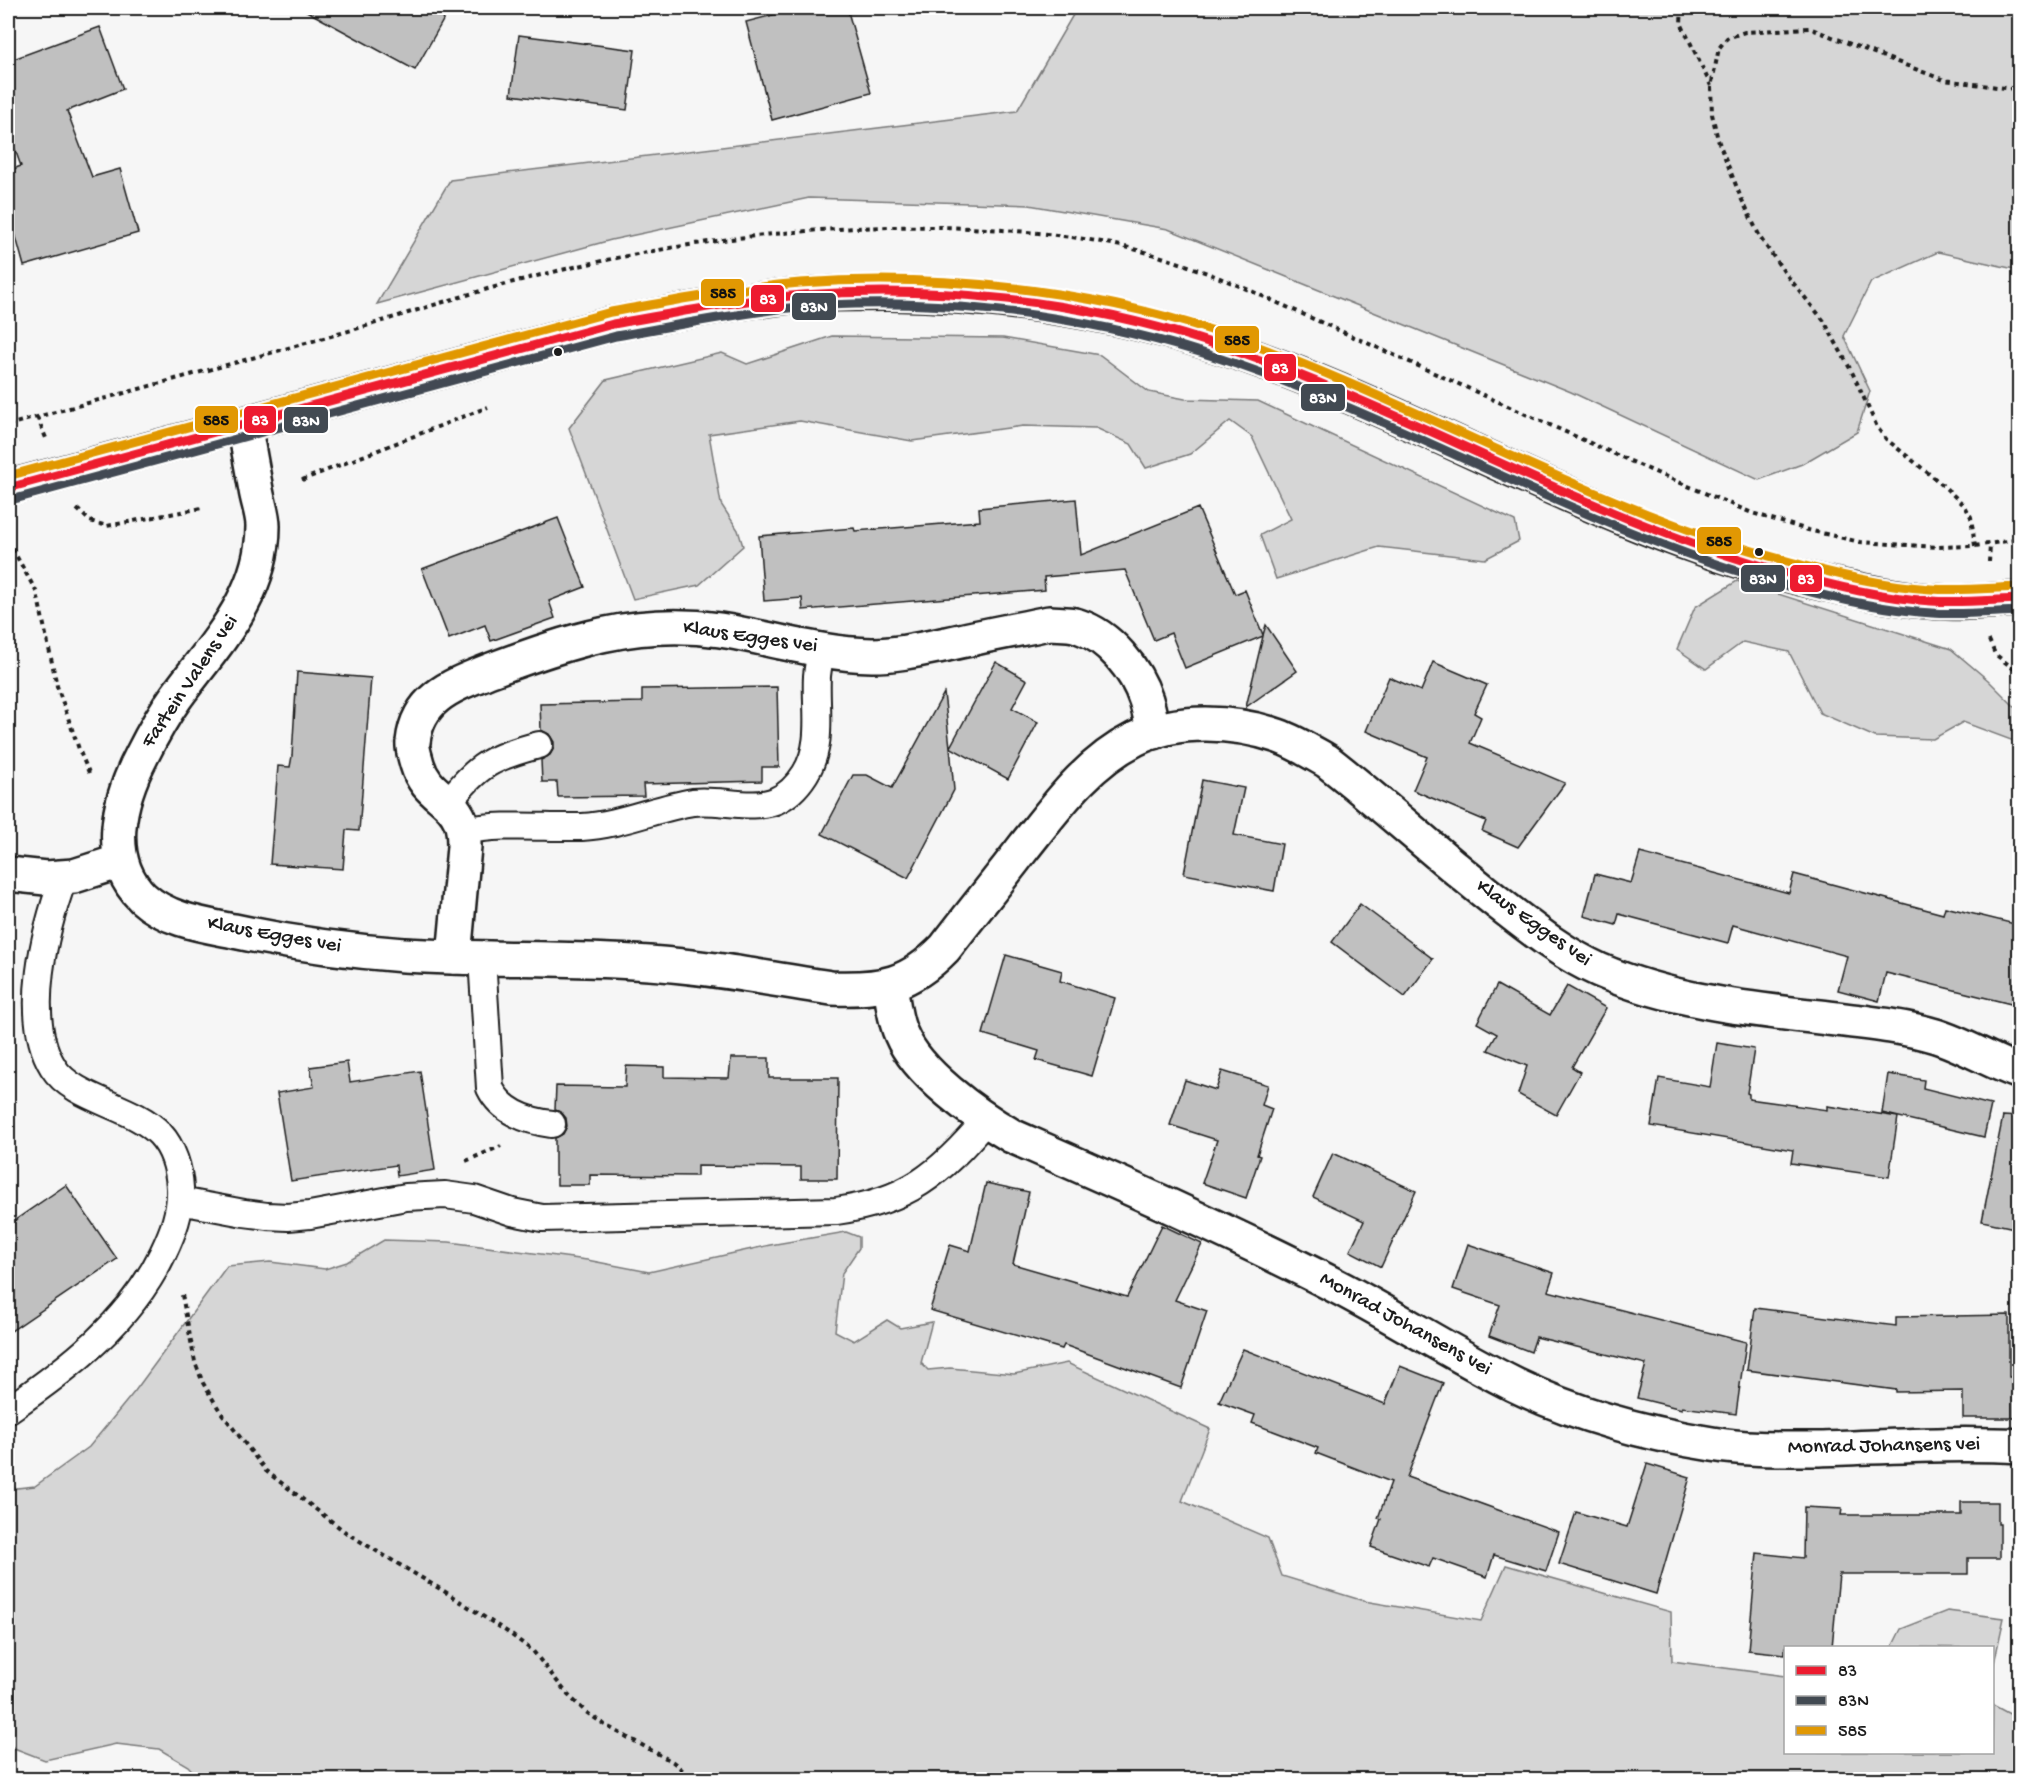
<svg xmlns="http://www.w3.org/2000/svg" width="2027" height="1787" viewBox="0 0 2027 1787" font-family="'Gochi Hand',sans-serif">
  <rect width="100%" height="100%" fill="#f6f6f6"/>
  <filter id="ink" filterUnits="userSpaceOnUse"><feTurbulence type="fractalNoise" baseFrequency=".0167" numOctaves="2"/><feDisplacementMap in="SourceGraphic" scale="12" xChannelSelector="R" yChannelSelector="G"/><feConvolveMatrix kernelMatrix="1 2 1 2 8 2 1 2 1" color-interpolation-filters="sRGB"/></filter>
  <g filter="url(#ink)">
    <g fill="#d6d6d6" stroke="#797979" stroke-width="1.5">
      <path d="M1077 8H2019V270L1938 252 1871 282 1844 336 1870 391 1857 432 1802 464 1759 480 1571 392 1168 229 1029 205 809 198 611 240 377 304 450 180 1017 111Z"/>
      <path d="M832 336 1003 338 1100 355 1149 392 1185 399 1258 401 1515 521 1519 541 1485 559 1379 547 1276 579 1260 535 1291 519 1252 437 1230 421 1190 454 1146 468 1131 444 1096 428 1023 426 912 441 800 421 709 434 721 504 738 530 743 546 699 585 633 599 569 428 606 380 722 353 747 364Z"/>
      <path d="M1737 581 1951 649 1988 680 2019 711V743L1963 722 1933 739 1875 737 1820 713 1789 652 1743 642 1706 669 1677 649 1695 607Z"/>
      <path d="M846 1232 859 1237V1248L842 1273 835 1331 854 1341 887 1320 900 1328 932 1322 921 1363 928 1370 950 1368 1014 1374 1067 1363 1210 1429 1182 1501 1268 1538 1282 1576 1364 1601 1481 1621 1506 1565 1671 1612 1672 1661 1785 1676 1786 1752H1992L1993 1705 2019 1719V1779L201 1780 188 1766 159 1749 116 1744 45 1760 14 1748 8 1742V1489L35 1486 89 1447 135 1391 227 1266 270 1262 325 1269 347 1262 384 1240 449 1242 587 1260 649 1272 770 1245Z"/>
      <path d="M1947 1611 2004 1618 1993 1668 1992 1648 1892 1647 1901 1629Z"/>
    </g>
    <g fill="#c0c0c0" stroke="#1c1c1c" stroke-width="1.5">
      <path d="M301 8H450L415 70Z"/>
      <path d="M800 8H847L871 93 772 120 746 22Z"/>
      <path d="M100 27 123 89 67 111 92 177 120 169 138 233 24 266 8 208V171L21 166 8 130V61Z"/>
      <path d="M519 35 635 50 627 110 511 95Z"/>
      <path d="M1076 499 1081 555 1198 508 1235 594 1245 590 1263 635 1266 625 1297 671 1246 707 1263 636 1185 668 1171 633 1154 640 1125 570 1044 577 1045 590 803 610 802 598 764 601 759 536 854 528 855 531 980 521 979 508Z"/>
      <path d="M558 518 585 587 549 601 555 618 491 641 485 625 449 639 422 569Z"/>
      <path d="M996 662 1027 680 1012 708 1038 722 1008 779 950 747 954 790 908 878 822 834 853 775H867L892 788 944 693 950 747Z"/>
      <path d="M1433 662 1487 685 1474 713 1481 717 1470 743 1565 783 1518 847 1482 831 1486 821 1413 790 1427 757 1366 731 1389 677 1421 691Z"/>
      <path d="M297 672 371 678 359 831 346 830 343 869 270 864 278 766 290 767 292 756Z"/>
      <path d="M777 687 779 767H762V781L643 784 644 796 558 797 557 782H542L541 760 550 755 554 748V742L549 734 541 730 540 704 642 702V689Z"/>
      <path d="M1202 780 1244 788 1234 835 1282 844 1274 891 1184 874Z"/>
      <path d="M1640 853 1789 893 1794 874 1943 914 1945 907 2019 925V1006L1886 973 1879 1001 1838 990 1847 956 1733 925 1728 943 1619 914 1616 925 1584 916 1595 874 1631 883Z"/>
      <path d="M1360 904 1433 959 1405 997 1332 942Z"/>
      <path d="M1006 955 1062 971 1060 981 1115 998 1092 1076 1036 1060 1039 1051 983 1034Z"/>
      <path d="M1497 985 1550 1015 1567 986 1606 1008 1572 1067 1580 1072 1556 1115 1518 1094 1527 1066 1488 1050 1497 1034 1477 1023Z"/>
      <path d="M1717 1043 1754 1049 1747 1093 1749 1094V1099L1827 1110V1106L1898 1117 1889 1177 1791 1163 1793 1150 1651 1126 1659 1078 1710 1087Z"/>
      <path d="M731 1058H769V1078H838L837 1179H801V1167L697 1166V1176L590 1175V1185H557V1175H555V1138L563 1134 567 1126 566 1118 562 1113 555 1110 556 1086 625 1087 626 1066 664 1067V1077L729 1078Z"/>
      <path d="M347 1062 350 1082 420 1071 435 1170 397 1176 396 1165 291 1181 277 1093 314 1087 310 1067Z"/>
      <path d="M1222 1071 1268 1085 1262 1105 1272 1109 1257 1155 1260 1156 1246 1198 1202 1183 1217 1140 1170 1125 1185 1080 1216 1090Z"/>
      <path d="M1888 1074 1924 1080 1923 1088 1991 1105 1984 1137 1882 1113Z"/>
      <path d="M2003 1116 2019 1117V1229L1982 1221Z"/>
      <path d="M1333 1153 1416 1191 1381 1267 1350 1251 1364 1221 1313 1197Z"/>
      <path d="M986 1183 1029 1192 1013 1264 1127 1297 1162 1225 1202 1244 1175 1300 1207 1311 1181 1388 1064 1345 1062 1349 930 1310 950 1245 970 1251Z"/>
      <path d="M66 1185 117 1259 8 1333V1225Z"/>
      <path d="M1468 1244 1554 1273 1548 1291 1746 1342 1736 1414 1682 1407V1409L1637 1398 1646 1364 1536 1337 1531 1352 1489 1336 1500 1305 1453 1289Z"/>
      <path d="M1755 1308 1896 1326V1317L2009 1315V1377H2017V1418H1963V1391L1896 1392V1390L1747 1370Z"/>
      <path d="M1243 1349 1385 1404 1400 1366 1443 1383 1407 1477 1559 1532 1546 1571 1494 1555 1487 1577 1433 1558 1429 1567 1371 1547 1381 1519 1378 1518 1391 1482 1316 1453 1318 1448 1252 1423 1255 1415 1219 1402Z"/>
      <path d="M1647 1464 1690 1477 1656 1594 1559 1564 1576 1512 1627 1527Z"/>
      <path d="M1961 1502H1998V1524H2000V1558H1968V1574H1839L1832 1647H1785V1654L1748 1650 1757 1553 1803 1558 1804 1507 1842 1509 1841 1515H1961Z"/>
    </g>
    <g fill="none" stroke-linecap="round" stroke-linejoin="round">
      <g stroke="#1c1c1c" stroke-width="30">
        <g id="service">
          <path d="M448 803C477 765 492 757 539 745"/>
          <path d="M463 831C503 823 542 828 582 827 620 825 656 808 693 802 719 799 753 810 775 801 787 796 798 785 805 774 824 744 815 709 817 676 818 666 820 657 821 648"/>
          <path d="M482 958 490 1088C501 1111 527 1121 552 1124"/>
          <path d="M180 1201 244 1213 267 1216 288 1217 310 1215 406 1197 445 1195 474 1199 512 1212 542 1218 836 1211C908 1201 940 1174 985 1121"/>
          <path d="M8 1410C69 1368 130 1322 163 1253 173 1232 181 1212 180 1188 179 1169 173 1148 160 1134 133 1105 73 1100 53 1067 22 1017 45 929 64 877"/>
        </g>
      </g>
      <g stroke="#1c1c1c" stroke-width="38">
        <g id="minor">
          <path d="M244 424C248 446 252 468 256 490 258 502 263 515 263 526 263 596 214 645 176 697 163 715 152 735 142 755 119 799 103 859 143 898 167 920 204 925 234 931 290 943 347 951 404 955 485 960 567 957 649 963 710 967 770 979 831 988 882 990 909 985 945 948 971 914 998 881 1024 847 1056 807 1087 763 1135 739 1177 718 1234 721 1278 736 1295 742 1311 752 1327 761 1386 807 1442 859 1501 905 1532 929 1563 954 1599 970 1668 1000 1746 1009 1820 1017 1859 1022 1899 1025 1936 1036 1965 1045 1991 1062 2020 1072"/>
          <path d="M8 874 46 878 74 876 121 861"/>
          <path d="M454 957 464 847C464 838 464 828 460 820 450 796 426 795 417 764 415 756 412 749 413 742 418 696 454 685 491 670 569 641 636 618 720 630 770 638 821 654 872 655 898 655 922 649 947 644 981 636 1015 630 1049 623 1059 624 1069 623 1078 626 1109 636 1136 669 1146 700 1149 710 1151 721 1154 732"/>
          <path d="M890 985C893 1001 894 1019 901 1034 917 1073 976 1115 1012 1136 1121 1184 1229 1231 1336 1286 1396 1317 1454 1355 1515 1385 1577 1415 1644 1433 1712 1444 1748 1450 1783 1449 1819 1449 1886 1447 1953 1442 2020 1446"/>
        </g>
      </g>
      <g stroke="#1c1c1c" stroke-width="38">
        <path id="secondary" d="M8 488 613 324C666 315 719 304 773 298 811 293 851 293 890 293 998 295 1106 310 1208 342 1418 409 1607 535 1823 583 1863 591 1905 601 1946 602 1970 603 1995 600 2020 599"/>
      </g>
      <g stroke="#1c1c1c" stroke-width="4" stroke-dasharray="4.5 4.5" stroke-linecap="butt">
        <path d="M1682 8 1681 23 1711 86"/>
        <path d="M37 417 46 438"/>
        <path d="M8 425C127 392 247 360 366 326 409 313 451 299 495 287 648 245 810 221 969 228 1026 231 1086 236 1141 251 1178 261 1213 275 1249 290L1657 473 1752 513 1808 530 1860 542 1938 547 1975 546 2020 539"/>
        <path d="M302 480 488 407"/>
        <path d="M77 509 90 521 107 526 202 508"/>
        <path d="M8 541 37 593 57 686 80 752 90 775"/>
        <path d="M1975 546 1971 517 1965 506 1938 481 1886 439 1877 427 1853 374 1824 321 1785 273 1761 239 1741 198 1718 140 1712 114 1711 87 1719 48 1727 38 1745 32 1809 28 1944 80 2020 90"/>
        <path d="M1989 562 1990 545"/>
        <path d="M1989 640 1995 654 2020 674"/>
        <path d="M466 1161 501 1146"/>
        <path d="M182 1295 195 1362 203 1383 220 1411 266 1471 348 1534 447 1593 509 1633 533 1651 568 1695 586 1712 605 1725 673 1762 694 1780"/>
      </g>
      <use href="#service" stroke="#fff" stroke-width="26"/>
      <use href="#minor" stroke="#fff" stroke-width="33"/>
      <use href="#secondary" stroke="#fff" stroke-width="33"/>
      <g stroke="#fff" stroke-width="14">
        <path id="bus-1" d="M8 488 613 324C676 313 738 300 802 295 936 285 1080 300 1208 342 1407 406 1585 519 1787 573 1834 586 1883 598 1931 601 1961 603 1990 600 2020 599"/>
      </g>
      <g stroke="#fff" stroke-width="14">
        <path id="bus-2" d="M11 500 616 336C673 326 731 314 789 308 922 295 1076 313 1203 353 1403 416 1584 531 1788 586 1835 599 1883 610 1932 613 1961 615 1990 612 2020 611"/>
      </g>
      <g stroke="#fff" stroke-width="14">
        <path id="bus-3" d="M8 476 611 312C674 301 736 288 800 283 935 273 1086 289 1214 331 1410 397 1588 507 1787 561 1834 574 1883 586 1931 589 1961 591 1990 588 2019 587"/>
      </g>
      <use href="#bus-1" stroke="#ed1b2f" stroke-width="9"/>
      <use href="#bus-2" stroke="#424a52" stroke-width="9"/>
      <use href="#bus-3" stroke="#e19803" stroke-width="9"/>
    </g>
  </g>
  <g fill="#1c1c1c" stroke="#fff" stroke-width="2">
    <circle cx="558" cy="352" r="5"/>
    <circle cx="1759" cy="552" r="5"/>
  </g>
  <g text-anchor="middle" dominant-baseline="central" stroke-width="4.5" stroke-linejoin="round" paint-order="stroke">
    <g font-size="21" fill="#1c1c1c" stroke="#fff">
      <text transform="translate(750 638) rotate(8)">Klaus Egges vei</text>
      <text transform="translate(191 682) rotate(-56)">Fartein Valens vei</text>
      <text transform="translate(1533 924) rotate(35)">Klaus Egges vei</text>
      <text transform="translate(274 936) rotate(10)">Klaus Egges vei</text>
      <text transform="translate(1405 1325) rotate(29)">Monrad Johansens vei</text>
      <text transform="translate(1884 1447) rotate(-1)">Monrad Johansens vei</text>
    </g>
  </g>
  <g stroke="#fff" stroke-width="2">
    <rect x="700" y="278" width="45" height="29" rx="6" fill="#e19803"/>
    <rect x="750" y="284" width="35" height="29" rx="6" fill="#ed1b2f"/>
    <rect x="791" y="292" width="46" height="29" rx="6" fill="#424a52"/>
    <rect x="1214" y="325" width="46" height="29" rx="6" fill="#e19803"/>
    <rect x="1263" y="353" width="34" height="29" rx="6" fill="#ed1b2f"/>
    <rect x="1300" y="383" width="46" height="29" rx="6" fill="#424a52"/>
    <rect x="194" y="405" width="45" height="29" rx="6" fill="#e19803"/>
    <rect x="243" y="405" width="34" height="29" rx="6" fill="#ed1b2f"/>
    <rect x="283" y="406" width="46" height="28" rx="6" fill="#424a52"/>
    <rect x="1696" y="526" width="46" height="29" rx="6" fill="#e19803"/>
    <rect x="1789" y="564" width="34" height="29" rx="6" fill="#ed1b2f"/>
    <rect x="1740" y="564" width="46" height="29" rx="6" fill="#424a52"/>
  </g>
  <g font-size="16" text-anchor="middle" font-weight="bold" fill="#fff">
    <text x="768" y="304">83</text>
    <text x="814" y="312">83N</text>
    <text x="1280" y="373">83</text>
    <text x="1323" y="403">83N</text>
    <text x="260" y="425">83</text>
    <text x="306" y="426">83N</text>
    <text x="1806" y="584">83</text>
    <text x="1763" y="584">83N</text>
  </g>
  <g font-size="16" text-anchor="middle" font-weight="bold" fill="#111">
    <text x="723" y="298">585</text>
    <text x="1237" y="345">585</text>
    <text x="216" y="425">585</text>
    <text x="1719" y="546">585</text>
  </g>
  <rect width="2027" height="1787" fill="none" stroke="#fff" stroke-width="30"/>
  <rect x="15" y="15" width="1997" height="1757" fill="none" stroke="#1c1c1c" stroke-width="2" filter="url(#ink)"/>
  <rect x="1784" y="1646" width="210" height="108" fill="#ffffff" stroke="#a4a4a4" stroke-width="1.5"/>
  <rect x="1796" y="1666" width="30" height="9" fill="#ed1b2f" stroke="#a4a4a4" stroke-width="1.5"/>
  <text x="1838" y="1676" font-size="18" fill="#1c1c1c">83</text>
  <rect x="1796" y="1696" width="30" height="9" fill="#424a52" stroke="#a4a4a4" stroke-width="1.5"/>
  <text x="1838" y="1706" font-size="18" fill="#1c1c1c">83N</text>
  <rect x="1796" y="1726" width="30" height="9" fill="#e19803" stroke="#a4a4a4" stroke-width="1.5"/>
  <text x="1838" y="1736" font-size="18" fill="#1c1c1c">585</text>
</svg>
